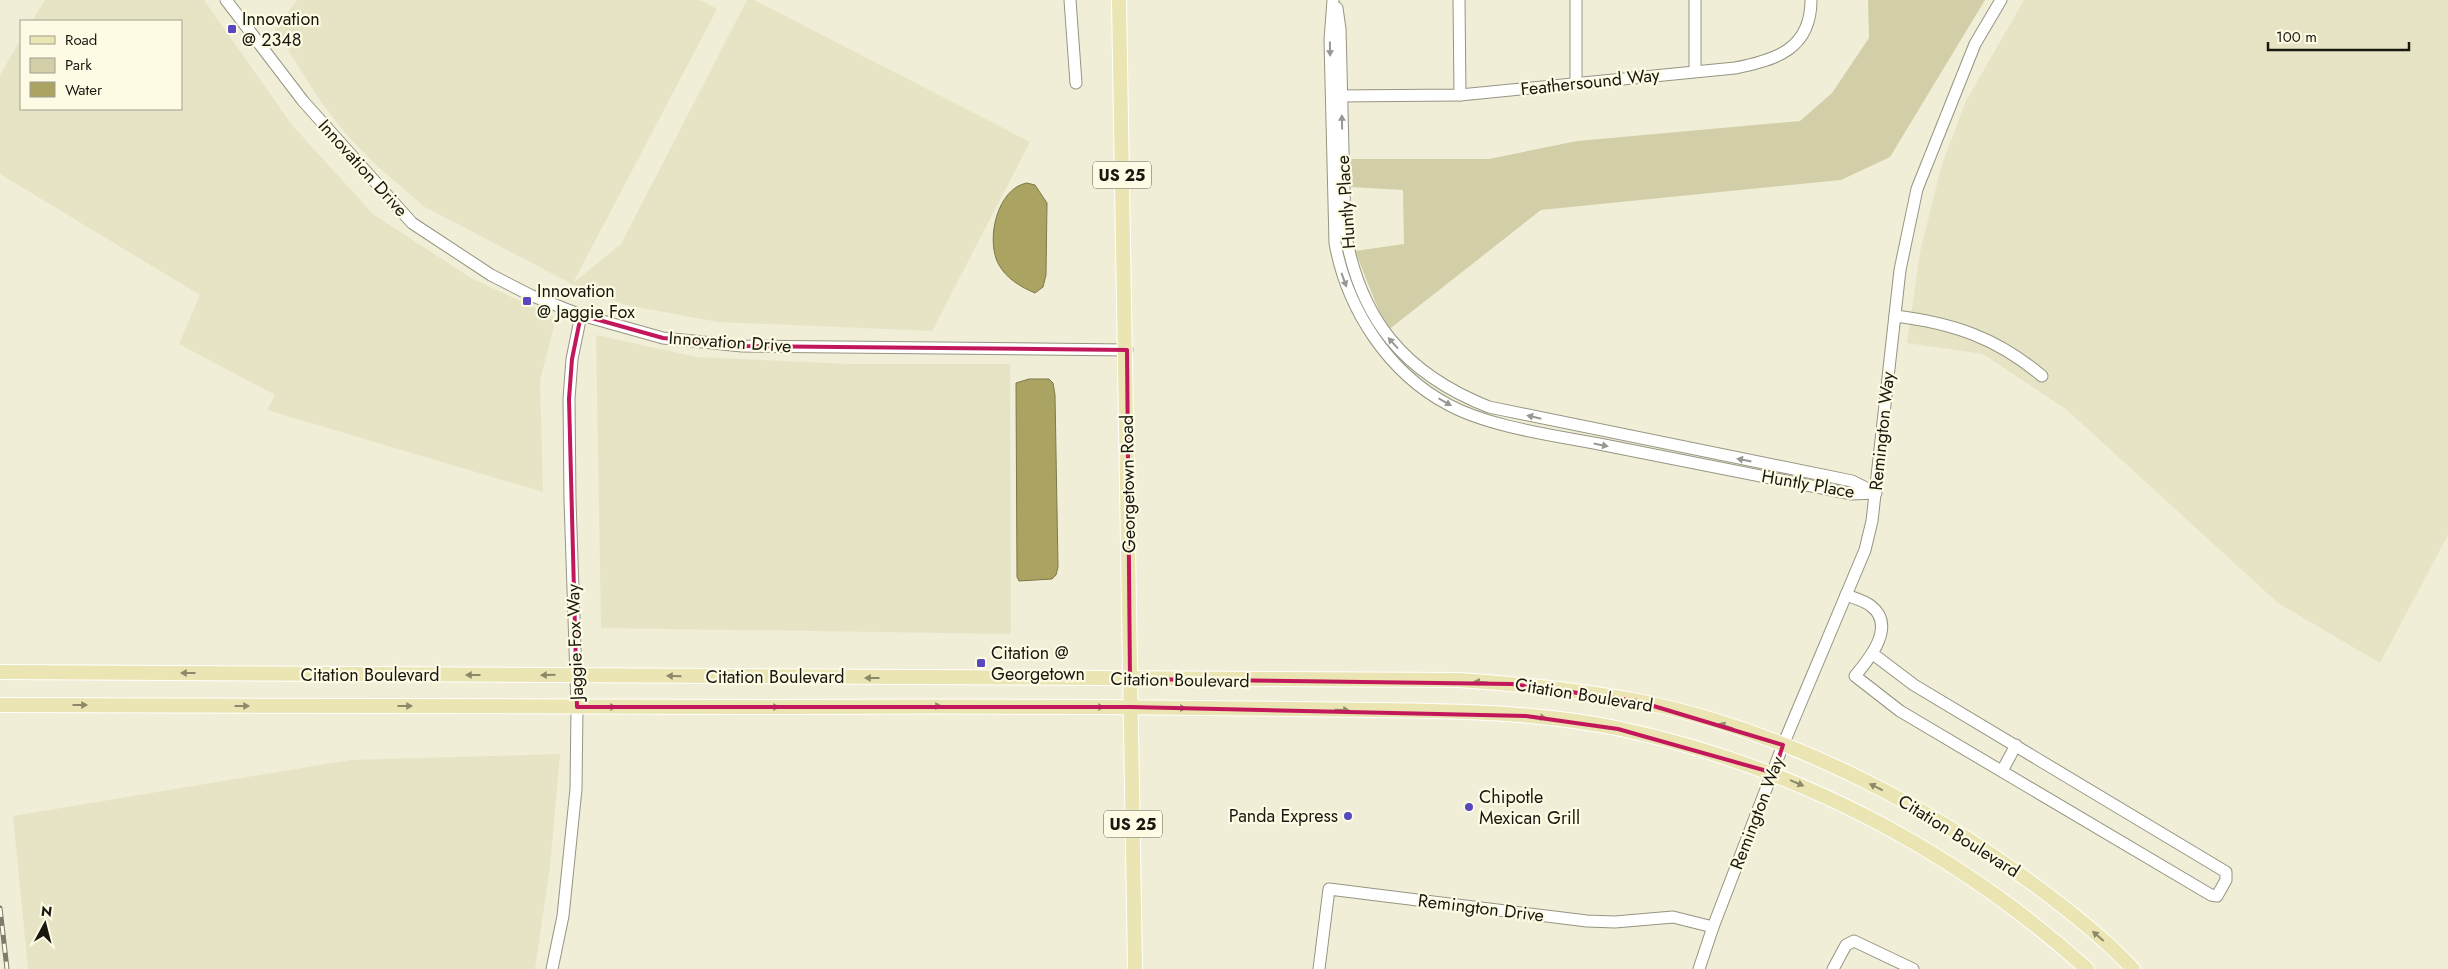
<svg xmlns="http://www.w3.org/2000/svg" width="2448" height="969" viewBox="0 0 2448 969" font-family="Jost,sans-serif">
  <rect width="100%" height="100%" fill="#f0eed7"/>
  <g fill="#e6e4c5">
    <path d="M45 0H204L292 125 373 214 471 278 556 318 540 380 543 492 267 410 275 395 179 344 200 295 0 174V75L21 39V109H181V21H32Z"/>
    <path d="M297 0H700L717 9 573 283 621 244 747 0H754L1030 142 932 331 718 322 626 305 572 284 423 206 374 163 346 134 321 102 275 30Z"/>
    <path d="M2024 0H2448V535L2380 663 2278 603 2067 410 1983 354 1907 343 1920 252 1942 164 1966 101Z"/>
    <path d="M596 335 697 357 851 364H1010L1011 634 601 628Z"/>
    <path d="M560 754 550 867 535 969H28L13 816 350 760Z"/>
  </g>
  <path fill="#d2cfa8" d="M1868 0H1985L1890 157 1841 180 1541 210 1387 331 1355 251 1404 244 1403 190 1351 187 1349 159H1489L1577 141 1800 121 1832 93 1869 38Z"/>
  <g fill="#aaa362" stroke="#7e7949">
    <path d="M1027 183 1035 185 1047 203 1046 275 1043 287 1035 293C1021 287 1007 279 999 265 985 241 997 188 1027 183Z"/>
    <path d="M1029 379H1049L1053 383 1055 395 1058 567 1056 575 1052 579 1019 581 1017 577 1016 383Z"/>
  </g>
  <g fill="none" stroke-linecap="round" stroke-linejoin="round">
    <g stroke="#969580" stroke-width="13">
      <g id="minor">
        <path d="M226 0 303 101 412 223 491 275 530 295 581 315 663 338 742 346 1127 350"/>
        <path d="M1070 0 1076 83"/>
        <path d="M1333 0 1330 40 1335 243C1347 309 1388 373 1449 405 1490 427 1552 435 1599 444 1683 461 1767 478 1852 494L1876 493"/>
        <path d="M1459 0 1460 95"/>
        <path d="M1576 0V83"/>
        <path d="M1695 0V71"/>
        <path d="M1337 8 1340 29 1345 231C1360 320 1405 374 1489 407L1852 481 1874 492"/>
        <path d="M1335 96 1460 95 1735 68C1776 60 1811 49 1811 0"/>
        <path d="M1895 316C1953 323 1997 338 2042 376"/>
        <path d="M1846 595C1854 598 1865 601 1871 606 1897 626 1869 659 1855 676L1900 711 2211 895 2217 896 2226 880V872L1914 685 1873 654"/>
        <path d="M2002 771 2016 745"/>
        <path d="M552 969 563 916 576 789 577 707 570 500 569 399 572 359 581 315"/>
        <path d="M1319 969 1329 889 1587 921 1615 922 1673 917 1713 927"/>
        <path d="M1699 969 1713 927 1783 745 1865 550 1872 521 1900 270 1917 189 1975 44 2001 0"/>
        <path d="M1833 969 1846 945 1854 941 1913 969"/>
      </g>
    </g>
    <g stroke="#fff" stroke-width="16">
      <g id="major">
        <path d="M1119 0 1135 969"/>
        <path d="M0 672 1458 680C1518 684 1579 690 1638 701 1788 731 1937 809 2057 902 2083 922 2110 944 2133 969"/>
        <path d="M0 705C256 706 512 707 768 707 880 707 991 706 1103 707 1193 708 1283 709 1374 710 1456 711 1540 712 1621 729 1795 766 1955 850 2087 969"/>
      </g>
    </g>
    <use href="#minor" stroke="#fff" stroke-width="11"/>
    <use href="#major" stroke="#eae5b3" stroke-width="14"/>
    <g stroke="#7c7b6c" stroke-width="5">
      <path id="rail" d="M0 908 7 969"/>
    </g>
    <use href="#rail" stroke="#fdfbe4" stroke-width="3" stroke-dasharray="9" stroke-linecap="butt"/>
  </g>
  <defs><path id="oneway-solid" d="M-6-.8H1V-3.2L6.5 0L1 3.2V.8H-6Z" transform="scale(1.25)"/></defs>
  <g fill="#989793">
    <use href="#oneway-solid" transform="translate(1330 49) rotate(89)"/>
    <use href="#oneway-solid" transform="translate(1342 122) rotate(-91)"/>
    <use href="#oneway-solid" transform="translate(1344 280) rotate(70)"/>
    <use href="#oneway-solid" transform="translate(1393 343) rotate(-132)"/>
    <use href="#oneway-solid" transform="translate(1445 402) rotate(30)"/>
    <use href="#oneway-solid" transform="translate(1534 417) rotate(-167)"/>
    <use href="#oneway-solid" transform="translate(1601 445) rotate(11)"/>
    <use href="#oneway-solid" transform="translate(1744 460) rotate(-169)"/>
  </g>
  <g fill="#8c896a">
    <use href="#oneway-solid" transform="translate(188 673) rotate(-180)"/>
    <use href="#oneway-solid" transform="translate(473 675) rotate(-180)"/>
    <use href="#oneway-solid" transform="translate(548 675) rotate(179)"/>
    <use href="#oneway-solid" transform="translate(674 676) rotate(-179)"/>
    <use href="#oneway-solid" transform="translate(872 678) rotate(-180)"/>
    <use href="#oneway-solid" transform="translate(1481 682) rotate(-176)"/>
    <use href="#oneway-solid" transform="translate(80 705)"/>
    <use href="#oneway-solid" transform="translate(242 706)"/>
    <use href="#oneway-solid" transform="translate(405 706)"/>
    <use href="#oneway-solid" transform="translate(934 706) rotate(-1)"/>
    <use href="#oneway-solid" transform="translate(609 707)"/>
    <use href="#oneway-solid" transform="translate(772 707)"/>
    <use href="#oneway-solid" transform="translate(1097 707) rotate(1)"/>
    <use href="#oneway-solid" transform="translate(1179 708) rotate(1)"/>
    <use href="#oneway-solid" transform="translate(1342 710) rotate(1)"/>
    <use href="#oneway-solid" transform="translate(1539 717) rotate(7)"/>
    <use href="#oneway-solid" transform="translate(1726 726) rotate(-161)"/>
    <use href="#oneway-solid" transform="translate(1797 783) rotate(23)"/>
    <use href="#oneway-solid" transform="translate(1876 787) rotate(-154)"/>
    <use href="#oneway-solid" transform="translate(2098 936) rotate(-139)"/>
  </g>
  <path fill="none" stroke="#c2185b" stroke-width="4" stroke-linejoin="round" d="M581 315 663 338 742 346 1127 350 1130 679 1512 684 1637 701 1783 745 1774 773 1618 729 1526 716 1131 707H577L569 399 572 359Z"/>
  <g fill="#5748c0" stroke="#fdfbe4" stroke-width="2">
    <rect x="227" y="24" width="10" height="10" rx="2.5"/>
    <rect x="522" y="296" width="10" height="10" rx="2.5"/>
    <rect x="976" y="658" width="10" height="10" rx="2.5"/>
    <circle cx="1469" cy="807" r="5"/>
    <circle cx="1348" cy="816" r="5"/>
  </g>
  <g text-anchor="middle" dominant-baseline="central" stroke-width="4.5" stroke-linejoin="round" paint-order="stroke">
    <g fill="#fdfbe4" stroke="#5d5c50" stroke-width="1">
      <rect x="1093" y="161.5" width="58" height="27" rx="4"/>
      <rect x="1104" y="810.5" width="58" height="27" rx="4"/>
    </g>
    <g font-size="16" font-weight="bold" fill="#191810">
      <text x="1122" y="175">US 25</text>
      <text x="1133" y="824">US 25</text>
    </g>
    <g font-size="18" fill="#191810" stroke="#fdfbe4" text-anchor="start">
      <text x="242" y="19">Innovation<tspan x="242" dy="21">@ 2348</tspan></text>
      <text x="537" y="291">Innovation<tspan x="537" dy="21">@ Jaggie Fox</tspan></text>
      <text x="991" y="653">Citation @<tspan x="991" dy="21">Georgetown</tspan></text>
      <text x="1479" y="797">Chipotle<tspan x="1479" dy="21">Mexican Grill</tspan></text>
      <text x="1338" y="816" text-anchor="end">Panda Express</text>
    </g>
    <g font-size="18" fill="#191810" stroke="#fdfbe4">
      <text transform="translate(1590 82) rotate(-6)">Feathersound Way</text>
      <text transform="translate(363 168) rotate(48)">Innovation Drive</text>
      <text transform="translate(1346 202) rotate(-94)">Huntly Place</text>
      <text transform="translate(730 342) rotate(4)">Innovation Drive</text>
      <text transform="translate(1882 431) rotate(-84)">Remington Way</text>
      <text transform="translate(1128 484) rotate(-91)">Georgetown Road</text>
      <text transform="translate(1808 484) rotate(10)">Huntly Place</text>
      <text transform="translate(575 642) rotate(-92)">Jaggie Fox Way</text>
      <text x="370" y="675">Citation Boulevard</text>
      <text x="775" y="677">Citation Boulevard</text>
      <text transform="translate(1180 680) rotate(1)">Citation Boulevard</text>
      <text transform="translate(1584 695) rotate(9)">Citation Boulevard</text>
      <text transform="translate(1757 813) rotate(-69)">Remington Way</text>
      <text transform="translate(1959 836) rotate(32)">Citation Boulevard</text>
      <text transform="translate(1481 908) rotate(7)">Remington Drive</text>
    </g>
  </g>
  <rect x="20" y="20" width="162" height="90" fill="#fdfbe4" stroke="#a2a08f"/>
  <rect x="30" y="36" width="25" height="8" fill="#eae5b3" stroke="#a2a08f"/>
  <text x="65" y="45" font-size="15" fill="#191810">Road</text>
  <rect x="30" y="58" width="25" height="15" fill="#d2cfa8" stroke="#a2a08f"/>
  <text x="65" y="70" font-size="15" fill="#191810">Park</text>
  <rect x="30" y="82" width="25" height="15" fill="#aaa362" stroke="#a2a08f"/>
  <text x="65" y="95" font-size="15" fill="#191810">Water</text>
  <g transform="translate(45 924) rotate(7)" stroke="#fdfbe4" stroke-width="4" paint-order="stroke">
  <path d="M0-4L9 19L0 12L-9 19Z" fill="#191810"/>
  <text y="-8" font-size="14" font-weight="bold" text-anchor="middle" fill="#191810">N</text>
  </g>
  <path d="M2268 42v8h141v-8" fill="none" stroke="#191810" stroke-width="2.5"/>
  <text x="2276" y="42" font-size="15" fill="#191810" stroke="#fdfbe4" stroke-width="4" paint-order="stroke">100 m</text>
</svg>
